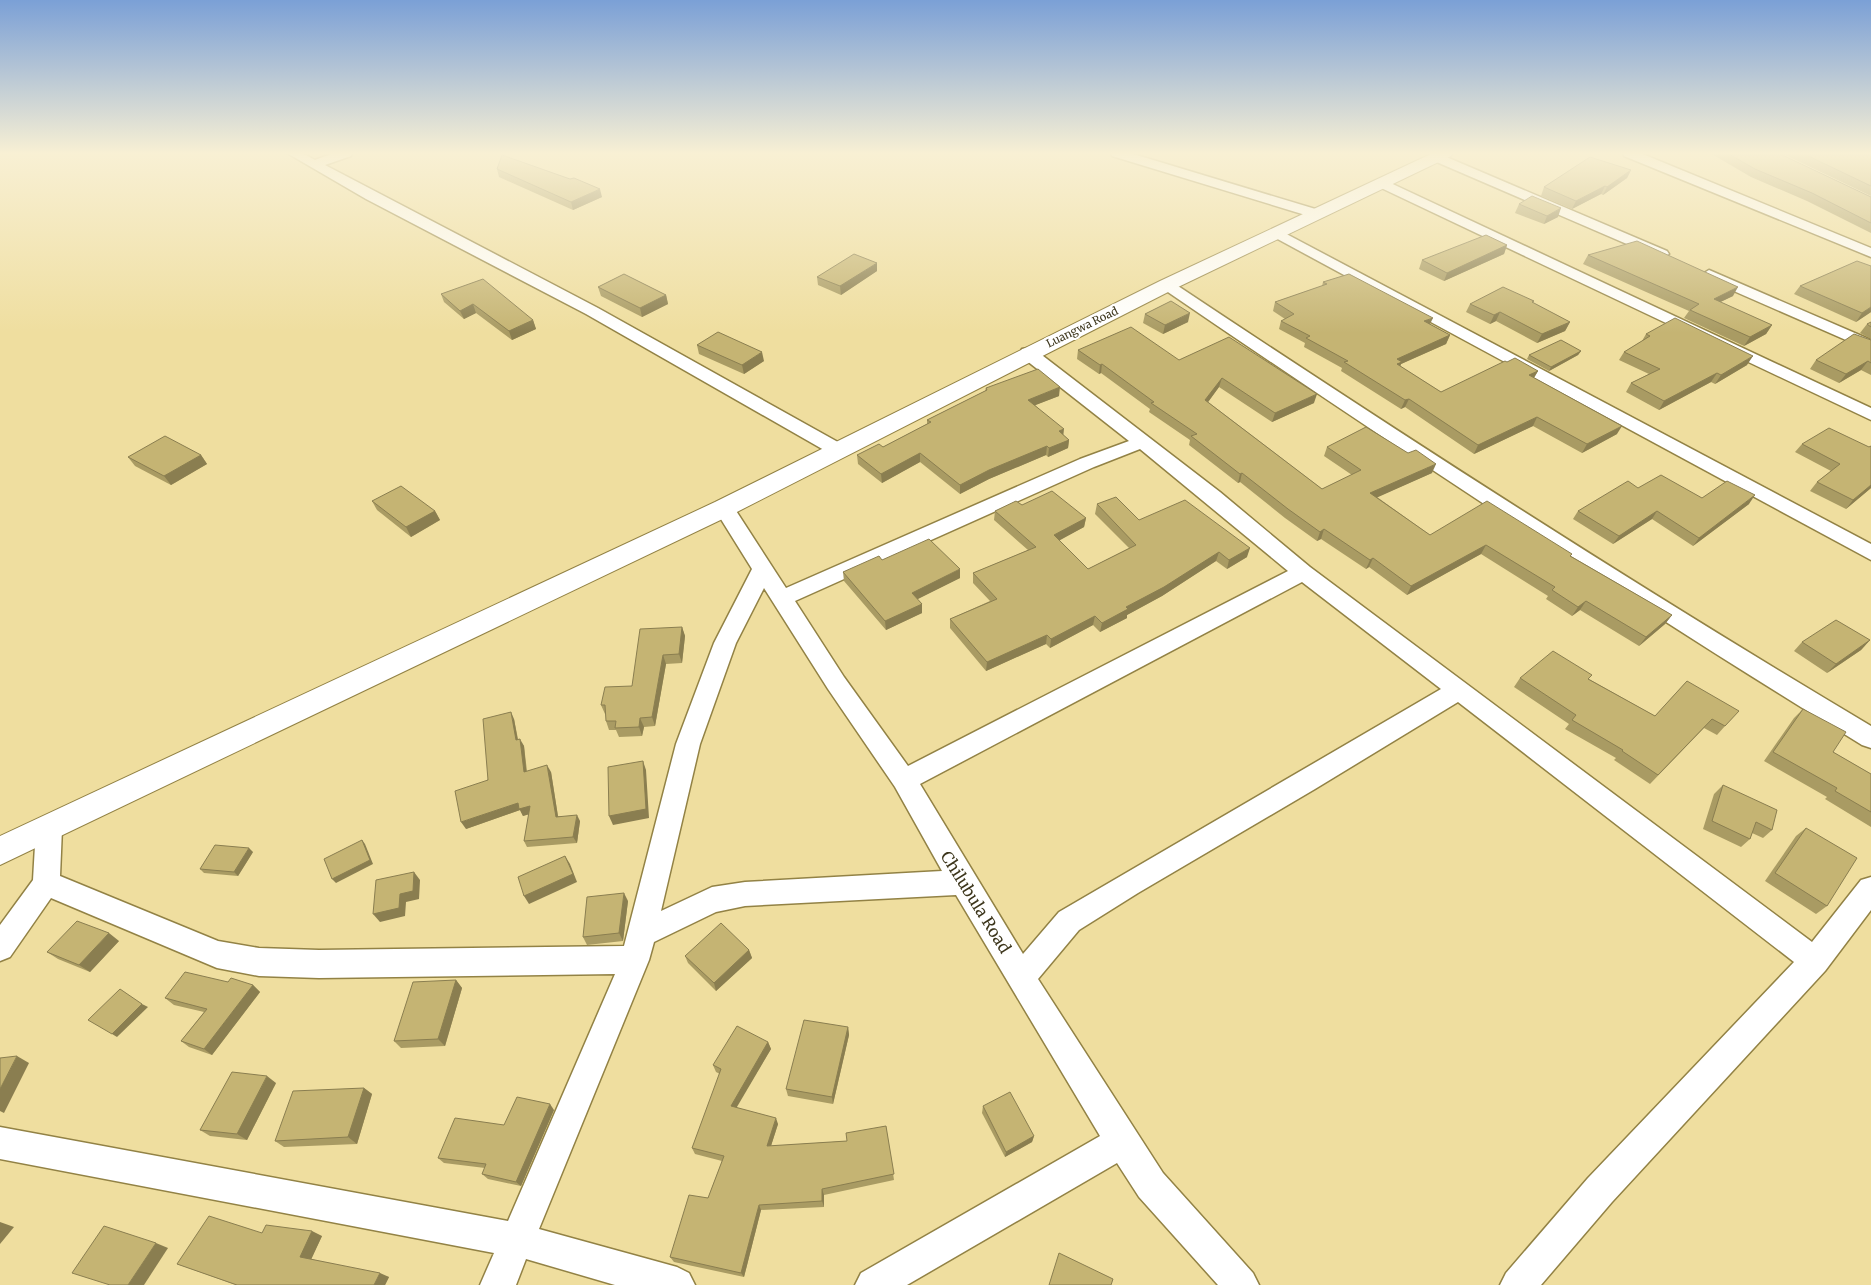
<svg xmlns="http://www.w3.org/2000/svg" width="1871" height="1285" viewBox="0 0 1871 1285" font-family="Merriweather,serif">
  <rect width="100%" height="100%" fill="#efde9f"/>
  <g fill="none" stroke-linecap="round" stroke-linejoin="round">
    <g stroke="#928245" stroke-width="3">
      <g id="street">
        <path d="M287 153H302L315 160 334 153H352L351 156 325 165 598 308 845 446 847 450 845 454H831L586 314 366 199Z"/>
        <path d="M1111 153H1130L1322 211 1324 214 1317 218 1312 217 1112 156Z"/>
        <path d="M1437 153 1667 251 1669 254 1662 258 1657 257 1432 160 1431 157Z"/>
        <path d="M1623 153H1640L1871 248V257L1624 156Z"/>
        <path d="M1382 179 1871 408V420L1377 186 1375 183Z"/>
        <path d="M1277 229 1871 544V560L1272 236 1270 233 1272 230Z"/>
        <path d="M1709 270 1871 340V351L1704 278 1701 275Z"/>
        <path d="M1167 280 1172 282C1402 435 1634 585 1871 726V748L1862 745C1625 599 1392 445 1162 288L1159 285 1162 282Z"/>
        <path d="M1028 348 1034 349 1220 492 1310 567 1812 942 1861 880 1871 877V910L1825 971 1612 1202 1541 1285H1500L1506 1273 1588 1178 1794 962 1458 702 1315 789 1138 893 1079 930 1038 979 1163 1173 1253 1273 1259 1285H1218L1139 1197 1117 1163 907 1285H855L861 1273 1100 1136 956 895 745 906 716 912 654 942 649 960 539 1229 677 1267 689 1273 695 1285H615L526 1259 516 1285H480L494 1253 0 1159V1127L508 1221 615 974 319 978 259 976 217 968 51 898 10 957 0 961V925L33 880 36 828 40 820 49 817 58 820 62 828 60 876 218 941 259 948 319 950 624 946 676 744 714 643 752 569 714 508 717 503 724 501 731 503 786 588 1080 459 1129 441 1022 357 1020 353 1022 349ZM1140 449 1288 571 908 766 844 677 795 601 1094 467ZM1302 582 1441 689 1059 912 1023 954 920 784ZM764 588 828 689 895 787 942 871 745 882 712 887 661 911 700 744 736 643Z"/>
      </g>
    </g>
    <g stroke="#928245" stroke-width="2">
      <path id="secondary" d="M1433 153H1453L1451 156 1174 289 733 514 0 865V836L715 502 1160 281Z"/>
    </g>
    <use href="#street" fill="#fff" fill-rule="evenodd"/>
    <use href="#secondary" fill="#fff" fill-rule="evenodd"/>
  </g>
  <g fill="#a99b63">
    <path d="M1710 153H1778L1871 197V233L1807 201 1751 177Z"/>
    <path d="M1781 153H1871V196Z"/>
    <path d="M497 169 602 197 573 210 499 177Z"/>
    <path d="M1631 170 1627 178 1603 195 1601 194 1572 209 1541 196 1544 187Z"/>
    <path d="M1519 204 1558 217 1544 224 1515 213Z"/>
    <path d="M1507 245 1504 254 1444 281 1419 269 1422 260Z"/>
    <path d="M1588 255 1733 296 1720 302 1772 325 1766 334 1744 346 1684 318 1689 311 1583 264Z"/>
    <path d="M877 271 841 295 818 285 817 277Z"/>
    <path d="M1323 282 1430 324 1450 335 1446 344 1401 364 1400 366 1441 392 1507 362 1538 371 1534 378 1617 434 1582 453 1533 426 1474 454 1405 407 1401 409 1341 371 1342 368 1304 347 1305 343 1279 329 1281 321 1285 319 1273 311 1275 302 1322 286Z"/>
    <path d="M1800 286 1871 312 1856 322 1794 294Z"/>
    <path d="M598 287 666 295 668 304 642 317 601 296Z"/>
    <path d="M441 294 533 320 536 329 512 340 476 313 464 319 444 302Z"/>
    <path d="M1533 303 1570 322 1565 331 1537 343 1496 321 1490 324 1466 312 1470 304Z"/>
    <path d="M1145 314 1188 322 1163 334 1143 323Z"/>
    <path d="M1871 322V339L1860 333 1867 324Z"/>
    <path d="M1646 334 1747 365 1715 384 1711 382 1659 410 1626 392 1631 383 1649 374 1619 360 1624 352 1642 341Z"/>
    <path d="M1871 340V375L1861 370 1839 383 1810 369 1816 360Z"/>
    <path d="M697 345 764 361 744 374 699 354Z"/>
    <path d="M1078 350 1179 360 1314 403 1272 422 1219 387 1208 402 1322 489 1352 475 1324 456 1327 447 1432 473 1377 497 1430 535 1571 556 1672 615 1665 624 1639 646 1580 610 1572 616 1546 599 1548 596 1481 554 1407 595 1369 567 1366 569 1321 539 1317 541 1285 518 1240 482 1238 483 1189 445 1190 440 1149 412 1150 409 1101 373 1099 374 1077 359Z"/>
    <path d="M1581 351 1578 355 1549 371 1527 359 1529 355Z"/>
    <path d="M986 388 1059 396 1035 405 1063 435 1069 440 1068 448 1048 457 1046 455 989 479 960 494 920 462 882 483 858 464 857 455 883 447 927 424V420L985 391Z"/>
    <path d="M1802 444 1869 447 1871 446V488L1846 509 1810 491 1817 482 1831 471 1795 452Z"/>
    <path d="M201 455 207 464 171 485 135 466 128 457Z"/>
    <path d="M1638 488 1702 498 1749 504 1693 546 1652 519 1613 544 1573 519 1578 511Z"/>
    <path d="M372 501 435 511 440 520 411 537 377 510Z"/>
    <path d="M1097 504 1139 520 1247 557 1227 569 1216 561 1162 596 1127 615V618L1100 632 1093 625 1050 648 1046 644 986 671 950 628V619L990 601 973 583V573L1028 550 994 520 995 511 1022 505 1086 518 1084 527 1059 540 1088 569 1129 548 1095 514Z"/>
    <path d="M882 560 960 578 917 599 922 604V613L886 630 844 581 843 572Z"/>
    <path d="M682 627 685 636 682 663 666 664 655 726 644 727 642 736 619 737 616 730H609L606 721V714H605L601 705 632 686Z"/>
    <path d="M1870 640 1861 650 1827 673 1794 651 1802 642Z"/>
    <path d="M1520 678 1589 679 1655 716 1687 681 1725 726 1717 735 1704 728 1650 784 1614 760 1616 758 1565 729 1569 724 1514 687Z"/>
    <path d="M1803 709 1833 752 1871 774V827L1825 799 1827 797 1764 761 1794 718Z"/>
    <path d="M514 719 518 739 524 746 527 771 551 772 558 816 580 821 577 843 527 847 524 841 529 814 523 816 520 810 466 829Z"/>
    <path d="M1723 785 1772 830 1763 838 1752 833 1750 839 1741 847 1703 829 1714 794Z"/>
    <path d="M1806 828 1827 906 1816 914 1765 881 1796 836Z"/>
    <path d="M253 852 238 876 204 873 200 869Z"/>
    <path d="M628 901 623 941 587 945 583 937Z"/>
    <path d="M119 941 90 972 58 959 47 952Z"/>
    <path d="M749 950 752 958 716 991 688 963 685 956Z"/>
    <path d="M456 980 462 988 445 1046 401 1048 394 1041Z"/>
    <path d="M228 982 253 985 260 992 212 1055 189 1047 181 1041 204 1012 174 1005 165 998Z"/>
    <path d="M848 1027 849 1035 833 1104 788 1096 786 1089Z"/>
    <path d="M768 1042 771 1049 736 1107 778 1124 771 1146 847 1141 886 1126 894 1180 824 1195V1207L761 1210 744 1277 674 1262 670 1257 708 1198 722 1161 695 1154 692 1148 720 1074 716 1072 713 1065Z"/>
    <path d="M276 1083 247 1140 210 1136 200 1130Z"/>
    <path d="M364 1088 372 1094 357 1144 284 1147 275 1141Z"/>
    <path d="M983 1106 1034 1136 1032 1142 1005 1157 982 1113Z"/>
    <path d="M554 1110 521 1186 488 1179 482 1174 485 1168 444 1163 438 1158 504 1125Z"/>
    <path d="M262 1233 322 1236 311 1259 389 1277 385 1285H236L177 1264Z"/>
  </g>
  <g fill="#8a7e50">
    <path d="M1631 170 1627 178 1603 195 1607 187Z"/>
    <path d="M1605 186 1601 194 1572 209 1576 201Z"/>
    <path d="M600 189 602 197 573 210 571 202Z"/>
    <path d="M1561 208 1558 217 1544 224 1547 216Z"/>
    <path d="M1507 245 1504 254 1444 281 1447 273Z"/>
    <path d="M877 263V271L841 295 840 286Z"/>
    <path d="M1738 287 1733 296 1708 308 1714 299Z"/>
    <path d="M666 295 668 304 642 317 640 308Z"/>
    <path d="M473 304 476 313 464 319 460 311Z"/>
    <path d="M1871 307V312L1856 322 1862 313Z"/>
    <path d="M1500 312 1496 321 1490 324 1494 315Z"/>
    <path d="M1190 313 1188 322 1163 334 1165 325Z"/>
    <path d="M1433 318 1429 326 1424 321Z"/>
    <path d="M533 320 536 329 512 340 509 331Z"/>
    <path d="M1570 322 1565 331 1537 343 1542 334Z"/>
    <path d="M1772 325 1766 334 1744 346 1750 337Z"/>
    <path d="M1450 335 1446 344 1401 364 1399 370 1393 373 1397 359Z"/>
    <path d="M1581 351 1578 355 1549 371 1551 367Z"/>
    <path d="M762 352 764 361 744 374 742 365Z"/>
    <path d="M1753 356 1747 365 1715 384 1721 375Z"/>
    <path d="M1868 361 1861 370 1839 383 1846 374Z"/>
    <path d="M1102 364 1101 373 1099 374 1100 365Z"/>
    <path d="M1538 371 1533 379 1529 375Z"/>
    <path d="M1717 373 1711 382 1659 410 1664 401Z"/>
    <path d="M1222 378 1219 387 1203 409 1205 400Z"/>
    <path d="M1060 387 1059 396 1028 408V400Z"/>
    <path d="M1317 394 1314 403 1272 422 1275 413Z"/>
    <path d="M1409 399 1405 407 1401 409 1405 400Z"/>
    <path d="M1537 417 1533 426 1474 454 1478 445Z"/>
    <path d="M1622 426 1617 434 1582 453 1587 444Z"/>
    <path d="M1064 429 1063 438 1059 431Z"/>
    <path d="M1069 440 1068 448 1048 457 1049 448Z"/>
    <path d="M1047 446 1046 455 989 479 960 494V485L989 470Z"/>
    <path d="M920 453V462L882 483 881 474Z"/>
    <path d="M201 455 207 464 171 485 164 476Z"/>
    <path d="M1436 464 1432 473 1367 502 1370 493Z"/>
    <path d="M1242 473 1240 482 1238 483 1240 474Z"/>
    <path d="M1871 485V488L1846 509 1853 500Z"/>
    <path d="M1755 495 1749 504 1693 546 1699 538Z"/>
    <path d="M435 511 440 520 411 537 406 527Z"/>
    <path d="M1657 511 1652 519 1613 544 1619 536Z"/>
    <path d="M1086 518 1084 527 1053 544 1054 535Z"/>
    <path d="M1324 529 1321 539 1317 541 1320 532Z"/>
    <path d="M1486 545 1481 554 1407 595 1411 586Z"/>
    <path d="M1250 548 1247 557 1227 569 1229 560Z"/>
    <path d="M1219 552 1216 561 1162 596 1127 615V618L1100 632 1102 623 1126 607Z"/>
    <path d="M1373 558 1369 567 1366 569 1370 560Z"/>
    <path d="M960 569V578L912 602V593Z"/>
    <path d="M1586 601 1580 610 1572 616 1578 607Z"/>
    <path d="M922 604V613L886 630 885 621Z"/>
    <path d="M1672 615 1665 624 1639 646 1646 637Z"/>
    <path d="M1095 616 1093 625 1050 648 1051 639Z"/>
    <path d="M682 627 685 636 682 663 679 654Z"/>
    <path d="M1047 635 1046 644 986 671 987 662Z"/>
    <path d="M1870 640 1861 650 1827 673 1836 664Z"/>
    <path d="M663 655 666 664 655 726 652 717Z"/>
    <path d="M511 712 514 719 519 747 516 740Z"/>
    <path d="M640 718 644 727 642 736 639 727Z"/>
    <path d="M520 739 524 746 527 779 524 772Z"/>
    <path d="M643 761 646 770 649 818 613 825 609 816Z"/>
    <path d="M547 765 551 772 559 823 556 817Z"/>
    <path d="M518 803 530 806 533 813 523 816 520 810 466 829 461 822Z"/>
    <path d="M577 815 580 821 577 843 573 837Z"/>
    <path d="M362 840 365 844 373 864 336 883 332 879Z"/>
    <path d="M249 848 253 852 238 876 234 872Z"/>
    <path d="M565 856 570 864 577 882 529 904 524 896Z"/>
    <path d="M414 872 420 880 419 899 406 902 405 916 380 922 373 914 400 894Z"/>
    <path d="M624 893 628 901 623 941 619 933Z"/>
    <path d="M109 933 119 941 90 972 79 965Z"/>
    <path d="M749 950 752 958 716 991 714 983Z"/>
    <path d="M456 980 462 988 445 1046 438 1039Z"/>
    <path d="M253 985 260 992 212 1055 204 1049Z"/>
    <path d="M142 1004 148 1007 117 1037 112 1034Z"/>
    <path d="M848 1027 849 1035 833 1104 832 1097Z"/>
    <path d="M768 1042 771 1049 734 1112 731 1106Z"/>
    <path d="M17 1056 29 1063 4 1113 0 1111V1089Z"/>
    <path d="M267 1076 276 1083 247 1140 237 1134Z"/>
    <path d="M364 1088 372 1094 357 1144 348 1137Z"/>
    <path d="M550 1104 554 1110 521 1186 516 1182Z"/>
    <path d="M776 1118 778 1124 769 1152 767 1146Z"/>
    <path d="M1034 1136 1032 1142 1005 1157 1006 1152Z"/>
    <path d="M822 1189 824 1195V1207L822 1201Z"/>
    <path d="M759 1205 761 1210 744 1277 741 1273Z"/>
    <path d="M0 1222 14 1227 0 1244Z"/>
    <path d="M312 1231 322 1236 310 1262 300 1257Z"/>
    <path d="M156 1243 168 1248 144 1285H128Z"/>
    <path d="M380 1273 389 1277 385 1285H374Z"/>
  </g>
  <g fill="#c5b473" stroke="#8a7e50">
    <path d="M1727 153H1778L1871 197V223L1812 193 1755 169Z"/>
    <path d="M1802 153H1871V186Z"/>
    <path d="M502 155 570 179 574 178 600 189 571 202 497 169Z"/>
    <path d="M1590 157 1631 170 1607 187 1605 186 1576 201 1544 187Z"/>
    <path d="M1532 196 1561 208 1547 216 1519 204Z"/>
    <path d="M1486 235 1507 245 1447 273 1422 260Z"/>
    <path d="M1637 241 1738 287 1714 299 1772 325 1750 337 1690 310 1699 304 1588 255Z"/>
    <path d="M854 254 877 263 840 286 817 277Z"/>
    <path d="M1857 261 1871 266V307L1862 313 1800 286Z"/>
    <path d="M624 274 666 295 640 308 598 287Z"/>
    <path d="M1349 274 1433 318 1424 321 1450 335 1397 359 1402 362 1397 364 1441 392 1505 361 1507 362 1515 358 1538 371 1529 375 1622 426 1587 444 1537 417 1478 445 1409 399 1405 400 1344 362 1348 361 1306 338 1310 336 1281 321 1294 314 1275 302 1327 284 1323 282Z"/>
    <path d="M483 279 533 320 509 331 473 304 460 311 441 294Z"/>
    <path d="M1503 287 1534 301 1532 302 1570 322 1542 334 1500 312 1494 315 1470 304Z"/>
    <path d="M1171 301 1190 313 1165 325 1145 314Z"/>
    <path d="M1675 318 1753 356 1721 375 1717 373 1664 401 1631 383 1660 369 1624 352 1650 336 1646 334Z"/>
    <path d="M1871 322V327L1867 324Z"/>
    <path d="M1131 327 1179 360 1229 337 1317 394 1275 413 1222 378 1205 400 1322 489 1361 470 1327 447 1366 427 1408 453 1416 450 1436 464 1370 493 1430 535 1487 501 1572 554 1570 556 1672 615 1646 637 1586 601 1578 607 1552 590 1555 587 1486 545 1411 586 1373 558 1370 560 1324 529 1320 532 1288 509 1242 473 1240 474 1191 436 1197 434 1151 403 1154 402 1102 364 1100 365 1078 350Z"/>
    <path d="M718 332 762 352 742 365 697 345Z"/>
    <path d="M1854 334 1871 340V363L1868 361 1846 374 1816 360Z"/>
    <path d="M1561 340 1581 351 1551 367 1529 355Z"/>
    <path d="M1038 369 1060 387 1028 400 1064 429 1059 431 1069 440 1049 448 1047 446 989 470 960 485 920 453 881 474 857 455 879 444 883 447 931 422 927 420 987 390 986 388Z"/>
    <path d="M1829 428 1869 447 1871 446V485L1853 500 1817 482 1840 464 1802 444Z"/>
    <path d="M165 436 201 455 164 476 128 457Z"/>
    <path d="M1661 475 1702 498 1727 481 1755 495 1699 538 1657 511 1619 536 1578 511 1628 481 1638 488Z"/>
    <path d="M401 486 435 511 406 527 372 501Z"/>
    <path d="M1052 491 1086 518 1054 535 1088 569 1136 545 1097 504 1116 497 1139 520 1185 500 1250 548 1229 560 1219 552 1164 587 1126 607 1128 609 1102 623 1095 616 1051 639 1047 635 987 662 950 619 997 599 973 573 1036 547 995 511 1016 501 1022 505Z"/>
    <path d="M929 539 960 569 912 593 922 604 885 621 843 572 879 556 882 560Z"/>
    <path d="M1836 620 1870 640 1836 664 1802 642Z"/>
    <path d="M682 627 679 654 663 655 652 717 640 718 639 727 615 728 616 721H606L605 705H601L605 687 632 686 640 629Z"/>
    <path d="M1553 651 1592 675 1588 679 1655 716 1687 681 1739 711 1725 726 1712 719 1658 775 1622 751 1623 750 1572 720 1576 715 1520 678Z"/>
    <path d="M1803 709 1846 732 1833 752 1871 774V812L1835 791 1837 788 1773 752Z"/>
    <path d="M511 712 516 740 520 739 524 772 547 765 556 817 577 815 573 837 524 841 530 806 519 809 518 803 461 822 455 791 488 780 483 719Z"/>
    <path d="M643 761 646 809 609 816 608 767Z"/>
    <path d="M1723 785 1777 810 1772 830 1756 822 1750 839 1712 821Z"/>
    <path d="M1806 828 1857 858 1827 906 1775 873Z"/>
    <path d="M362 840 370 860 332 879 324 859Z"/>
    <path d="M215 845 249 848 234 872 200 869Z"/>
    <path d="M565 856 573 874 524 896 518 877Z"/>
    <path d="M414 872 413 891 400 894 399 908 373 914 376 880Z"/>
    <path d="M624 893 619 933 583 937 587 897Z"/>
    <path d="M77 921 109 933 79 965 47 952Z"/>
    <path d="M721 923 749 950 714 983 685 956Z"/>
    <path d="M185 972 228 982 231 978 253 985 204 1049 181 1041 207 1009 165 998Z"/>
    <path d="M456 980 438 1039 394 1041 413 982Z"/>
    <path d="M120 989 142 1004 112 1034 88 1020Z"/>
    <path d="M804 1020 848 1027 832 1097 786 1089Z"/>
    <path d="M737 1026 768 1042 731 1106 776 1118 767 1146 847 1141 846 1133 886 1126 894 1174 822 1189V1201L759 1205 741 1273 670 1257 689 1195 708 1198 724 1156 692 1148 721 1069 713 1065Z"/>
    <path d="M17 1056 0 1089V1058Z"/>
    <path d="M232 1072 267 1076 237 1134 200 1130Z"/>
    <path d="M364 1088 348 1137 275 1141 293 1091Z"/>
    <path d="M1010 1092 1034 1136 1006 1152 983 1106Z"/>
    <path d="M517 1097 550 1104 516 1182 482 1174 486 1164 438 1158 455 1118 504 1125Z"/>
    <path d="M209 1216 262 1233 266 1225 312 1231 300 1257 380 1273 374 1285H237L177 1264Z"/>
    <path d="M104 1226 156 1243 128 1285H110L72 1273Z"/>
    <path d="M1059 1253 1113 1279 1111 1285H1049Z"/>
  </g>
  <linearGradient id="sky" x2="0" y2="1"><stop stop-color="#7ba0d6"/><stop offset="0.46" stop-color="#f8f0d4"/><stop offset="1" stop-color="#f8f0d4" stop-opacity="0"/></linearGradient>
  <rect width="1871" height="333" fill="url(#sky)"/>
  <g text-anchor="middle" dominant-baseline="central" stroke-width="4.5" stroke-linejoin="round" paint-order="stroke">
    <g font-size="11" fill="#3d361c" stroke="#fff">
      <text transform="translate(1082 327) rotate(-26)">Luangwa Road</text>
    </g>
    <g font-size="16" fill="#3d361c" stroke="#fff">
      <text transform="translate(976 902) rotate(58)">Chilubula Road</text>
    </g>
  </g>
</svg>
